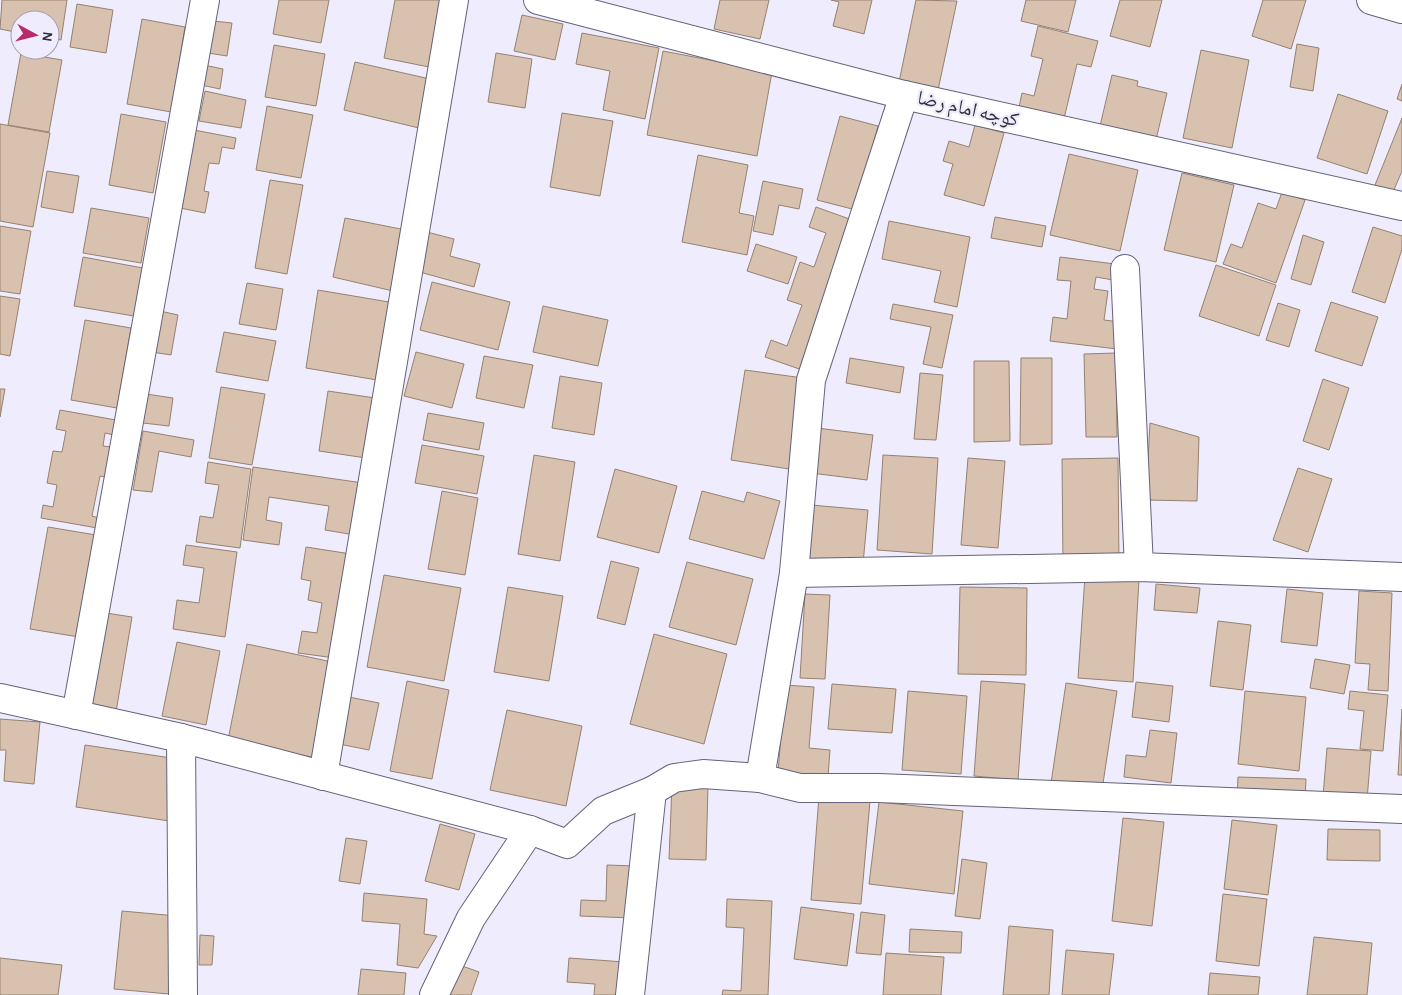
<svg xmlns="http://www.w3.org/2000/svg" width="1402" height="995" viewBox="0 0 1402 995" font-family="'Alegreya Sans','Noto Naskh Arabic',sans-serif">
  <rect width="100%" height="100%" fill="#efedfd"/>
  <g fill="#d8c2af" stroke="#95816f">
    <path d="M2 0H67L61 40 50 38V20H20V33L0 29Z"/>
    <path d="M279 0H329L321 43 273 34Z"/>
    <path d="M395 0H452L439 69 384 58Z"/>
    <path d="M720 0H769L760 39 714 29Z"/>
    <path d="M831 0H872L864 34 833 26 839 2Z"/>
    <path d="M916 0 957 1 938 90 899 82Z"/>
    <path d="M1026 0H1076L1068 32 1021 21Z"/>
    <path d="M1120 0H1162L1150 47 1110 36Z"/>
    <path d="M1263 0H1306L1291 49 1252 36Z"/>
    <path d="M77 4 113 10 106 53 70 47Z"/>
    <path d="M522 15 563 24 555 60 514 51Z"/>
    <path d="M142 19 185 27 171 112 127 104Z"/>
    <path d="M213 21 232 23 227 56 208 53Z"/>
    <path d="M1038 26 1098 41 1091 67 1077 64 1063 123 1018 112 1022 93 1034 96 1043 59 1031 56Z"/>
    <path d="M582 33 659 48 645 119 603 110 610 71 576 64Z"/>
    <path d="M1297 44 1319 48 1313 91 1290 87Z"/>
    <path d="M274 45 325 54 316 106 265 97Z"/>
    <path d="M1201 50 1249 60 1232 148 1183 138Z"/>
    <path d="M663 51 772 72 757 156 647 135Z"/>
    <path d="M21 53 62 60 49 132 8 125Z"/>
    <path d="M496 53 532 59 525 108 488 102Z"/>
    <path d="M355 62 430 79 419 128 344 110Z"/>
    <path d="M204 65 223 69 220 89 201 85Z"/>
    <path d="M1112 75 1138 81 1137 86 1167 93 1156 140 1100 126Z"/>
    <path d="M1402 84V101L1397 99Z"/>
    <path d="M205 91 246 100 241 128 199 121Z"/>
    <path d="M1338 94 1388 111 1367 174 1317 158Z"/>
    <path d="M267 106 313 115 301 178 256 170Z"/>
    <path d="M562 113 613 121 600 196 550 187Z"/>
    <path d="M121 114 166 122 153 193 109 185Z"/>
    <path d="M840 116 878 126 856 210 817 200Z"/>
    <path d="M1402 118V171L1393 192 1375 185Z"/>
    <path d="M0 124 50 133 33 227 0 221Z"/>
    <path d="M975 125 1004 133 984 206 944 195 953 164 943 161 949 141 969 147Z"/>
    <path d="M194 130 236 138 234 149 222 147 219 164 209 163 204 191 209 192 205 213 180 208Z"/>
    <path d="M1069 154 1138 170 1120 251 1050 235Z"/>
    <path d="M698 155 748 165 739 213 754 216 747 255 682 242Z"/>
    <path d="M47 171 79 176 73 213 41 207Z"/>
    <path d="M1182 173 1234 185 1216 262 1164 250Z"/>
    <path d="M270 180 303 185 287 274 255 268Z"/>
    <path d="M763 181 803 189 799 209 779 205 773 235 753 231Z"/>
    <path d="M1282 192 1305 200 1276 283 1223 264 1231 244 1242 248 1258 203 1276 209Z"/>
    <path d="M816 207 855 221 805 371 765 357 771 340 787 346 802 305 787 300 800 262 814 267 826 233 809 227Z"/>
    <path d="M91 208 149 218 141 263 83 253Z"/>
    <path d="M995 217 1046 226 1042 247 991 238Z"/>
    <path d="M345 218 406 230 393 291 333 277Z"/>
    <path d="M889 221 970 237 957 307 934 302 941 271 882 259Z"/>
    <path d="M0 226 31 231 20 294 0 291Z"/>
    <path d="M1373 227 1402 236V249L1385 303 1352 292Z"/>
    <path d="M427 232 454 239 450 256 480 264 474 287 416 271Z"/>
    <path d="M1303 235 1324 242 1311 285 1291 279Z"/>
    <path d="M756 244 797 257 788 284 747 271Z"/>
    <path d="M83 257 143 268 134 316 74 306Z"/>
    <path d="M1060 257 1115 264 1113 280 1096 277 1094 289 1108 291 1104 320 1120 322 1117 349 1050 341 1053 317 1067 319 1071 281 1057 280Z"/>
    <path d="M1216 265 1276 285 1259 336 1199 316Z"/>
    <path d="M432 282 510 302 498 350 420 330Z"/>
    <path d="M247 283 283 289 276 330 239 324Z"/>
    <path d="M318 290 389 302 377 380 306 368Z"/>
    <path d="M0 296 20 299 10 356 0 354Z"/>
    <path d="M1331 302 1378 317 1362 366 1315 351Z"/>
    <path d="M1278 303 1300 310 1289 347 1266 340Z"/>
    <path d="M893 304 953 315 942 368 923 364 931 327 890 319Z"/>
    <path d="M543 306 608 320 598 366 533 352Z"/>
    <path d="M160 311 178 315 171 355 152 352Z"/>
    <path d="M85 320 131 328 117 408 71 400Z"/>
    <path d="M224 332 276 341 268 381 216 372Z"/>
    <path d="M416 352 464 364 452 408 404 396Z"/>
    <path d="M1116 353 1117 437H1086L1084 354Z"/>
    <path d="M484 356 533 365 524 408 476 398Z"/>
    <path d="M850 358 904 367 900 393 846 383Z"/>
    <path d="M1021 358H1052V444L1020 445Z"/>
    <path d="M974 361H1009L1010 441 974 442Z"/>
    <path d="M745 370 803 378 789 469 731 460Z"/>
    <path d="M920 373 943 375 936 440 914 439Z"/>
    <path d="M560 376 602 383 594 435 552 428Z"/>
    <path d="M1323 379 1349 388 1329 450 1303 441Z"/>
    <path d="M221 387 265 394 252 465 209 458Z"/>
    <path d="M0 389H5L0 417Z"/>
    <path d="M328 391 375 398 366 458 319 451Z"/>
    <path d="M146 394 173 398 169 426 143 423Z"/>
    <path d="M60 410 116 420 114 435 105 433 103 446 112 447 106 477 100 476 92 516 99 518 97 528 41 518 43 505 53 507 57 485 47 483 53 451 62 452 66 431 56 429Z"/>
    <path d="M428 413 484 423 479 450 423 440Z"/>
    <path d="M1150 423 1199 437 1197 501 1146 500Z"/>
    <path d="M817 428 873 435 867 480 811 473Z"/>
    <path d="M143 431 194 440 191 457 159 451 152 492 133 490Z"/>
    <path d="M422 445 484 456 477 494 415 483Z"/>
    <path d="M534 455 575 462 560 561 518 554Z"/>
    <path d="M883 455 938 458 932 554 877 550Z"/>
    <path d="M968 458 1005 461 998 548 961 545Z"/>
    <path d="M1118 458 1119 562 1063 563 1062 459Z"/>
    <path d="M208 462 251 469 240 548 196 542 200 516 213 518 219 485 205 483Z"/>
    <path d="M253 467 363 483 355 535 325 530 329 506 269 497 266 520 282 523 279 545 243 540Z"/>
    <path d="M1298 468 1332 479 1308 552 1273 540Z"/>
    <path d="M615 469 677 486 659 553 597 537Z"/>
    <path d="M442 491 478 498 465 575 428 569Z"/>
    <path d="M702 491 744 502 747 492 780 501 764 559 689 539Z"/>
    <path d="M811 505 868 510 863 564 806 558Z"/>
    <path d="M48 527 96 535 79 637 30 629Z"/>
    <path d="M186 545 237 552 225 637 173 629 177 600 199 603 204 568 183 565Z"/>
    <path d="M306 547 351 554 335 658 298 653 302 631 317 633 322 603 308 600 311 581 301 579Z"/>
    <path d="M611 561 639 568 625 625 597 618Z"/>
    <path d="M687 562 753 579 736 645 669 627Z"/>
    <path d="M384 575 461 588 444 681 367 667Z"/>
    <path d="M1085 576 1139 580 1133 682 1078 678Z"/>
    <path d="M1156 584 1200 588 1197 613 1154 610Z"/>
    <path d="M508 587 563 596 549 681 494 672Z"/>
    <path d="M960 587 1027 588 1026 675 958 674Z"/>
    <path d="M1287 589 1323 593 1317 646 1281 642Z"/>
    <path d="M1359 591 1392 593 1388 691 1368 690 1370 664 1355 663Z"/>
    <path d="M805 594 830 595 825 679 800 678Z"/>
    <path d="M106 613 132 617 116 712 90 707Z"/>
    <path d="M1218 621 1251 625 1243 690 1210 686Z"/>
    <path d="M654 634 727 654 704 744 630 724Z"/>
    <path d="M177 642 220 651 206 725 162 716Z"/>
    <path d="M247 644 337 663 317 758 228 740Z"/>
    <path d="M1315 659 1350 665 1344 694 1310 688Z"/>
    <path d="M407 681 449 690 432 779 390 771Z"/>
    <path d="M981 681 1025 684 1018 780 974 776Z"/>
    <path d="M1136 682 1173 686 1169 722 1132 717Z"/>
    <path d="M1066 683 1117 691 1102 790 1051 783Z"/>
    <path d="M832 684 896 689 892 733 828 729Z"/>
    <path d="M785 685 814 687 809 748 830 750 828 777 778 773Z"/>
    <path d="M908 691 967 696 961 774 902 770Z"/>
    <path d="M1245 691 1306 697 1299 771 1238 764Z"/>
    <path d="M1350 691 1388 695 1383 751 1360 749 1364 711 1348 709Z"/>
    <path d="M344 696 379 703 369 750 334 743Z"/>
    <path d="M1402 709V775H1398Z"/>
    <path d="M507 710 582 726 566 806 490 790Z"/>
    <path d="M0 719 40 722 34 784 4 781 6 750H0Z"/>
    <path d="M1150 730 1177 733 1171 783 1124 777 1126 755 1146 757Z"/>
    <path d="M85 745 178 759 169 821 76 807Z"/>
    <path d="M1327 748 1371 751 1367 800 1323 796Z"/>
    <path d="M1238 777 1306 779 1305 800 1237 797Z"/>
    <path d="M672 785 708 786 706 860 669 859Z"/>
    <path d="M819 796 870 801 861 904 811 900Z"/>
    <path d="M879 802 963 811 954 894 869 884Z"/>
    <path d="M1123 818 1164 822 1152 926 1112 921Z"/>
    <path d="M1232 820 1277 825 1268 895 1224 889Z"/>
    <path d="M440 824 475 834 459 890 425 881Z"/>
    <path d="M1328 829 1380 830V861L1327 860Z"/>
    <path d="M346 838 367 841 360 884 339 881Z"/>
    <path d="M962 859 987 863 980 919 955 916Z"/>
    <path d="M607 865 635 866 632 918 580 916 581 900 606 901Z"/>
    <path d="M364 893 427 899 424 934 437 936 418 968 397 965 400 924 362 921Z"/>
    <path d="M1223 894 1267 899 1259 966 1216 961Z"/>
    <path d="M727 899 772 901 768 995H722L723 990 741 991 744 928 726 927Z"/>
    <path d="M801 907 854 914 847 966 794 959Z"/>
    <path d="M122 911 177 916 169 994 114 989Z"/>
    <path d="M861 912 885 915 881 955 856 953Z"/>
    <path d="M1009 926 1053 930 1049 995H1003Z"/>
    <path d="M910 929 962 932 961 953 909 952Z"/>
    <path d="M200 935 214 936 212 965H199Z"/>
    <path d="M1314 937 1372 943 1367 995H1307Z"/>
    <path d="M1066 950 1114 954 1109 995H1062Z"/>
    <path d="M886 953 944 957 941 995H883Z"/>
    <path d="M0 958 62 965 58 995H0Z"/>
    <path d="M569 958 625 962 622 995H594L595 984 567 982Z"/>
    <path d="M454 963 479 972 471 995H443Z"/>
    <path d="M361 969 406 973 404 995H358Z"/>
    <path d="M1210 973 1260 977 1258 995H1208Z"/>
  </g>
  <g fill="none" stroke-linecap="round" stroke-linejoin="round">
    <g stroke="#656279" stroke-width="30">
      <g id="minor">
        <path d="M538 0 904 95 1402 206"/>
        <path d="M1371 0 1402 9"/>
        <path d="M1125 269 1139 567"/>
        <path d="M794 573 1139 567 1402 577"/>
        <path d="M0 698 181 738 530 830 567 844 603 811 652 791 674 778 703 774 760 778 800 788H878L1402 809"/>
        <path d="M76 715 205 0"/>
        <path d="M181 738 183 995"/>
        <path d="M323 776 454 0"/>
        <path d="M760 778 794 573 811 380 904 95"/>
        <path d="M434 995 471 918 530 830"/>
        <path d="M630 995 652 791"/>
      </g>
    </g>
    <use href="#minor" stroke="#fff" stroke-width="28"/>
  </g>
  <g text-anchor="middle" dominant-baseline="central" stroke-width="4.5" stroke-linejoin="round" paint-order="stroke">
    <g font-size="20" fill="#302f39" stroke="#efedfd">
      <text transform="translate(968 109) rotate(13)">کوچه امام رضا</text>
    </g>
  </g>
  <g transform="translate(35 35) rotate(97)"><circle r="24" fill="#efedfd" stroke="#a3a1af"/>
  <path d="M0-4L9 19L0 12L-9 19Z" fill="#b72c68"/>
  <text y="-8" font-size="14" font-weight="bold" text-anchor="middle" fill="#302f39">N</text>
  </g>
</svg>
